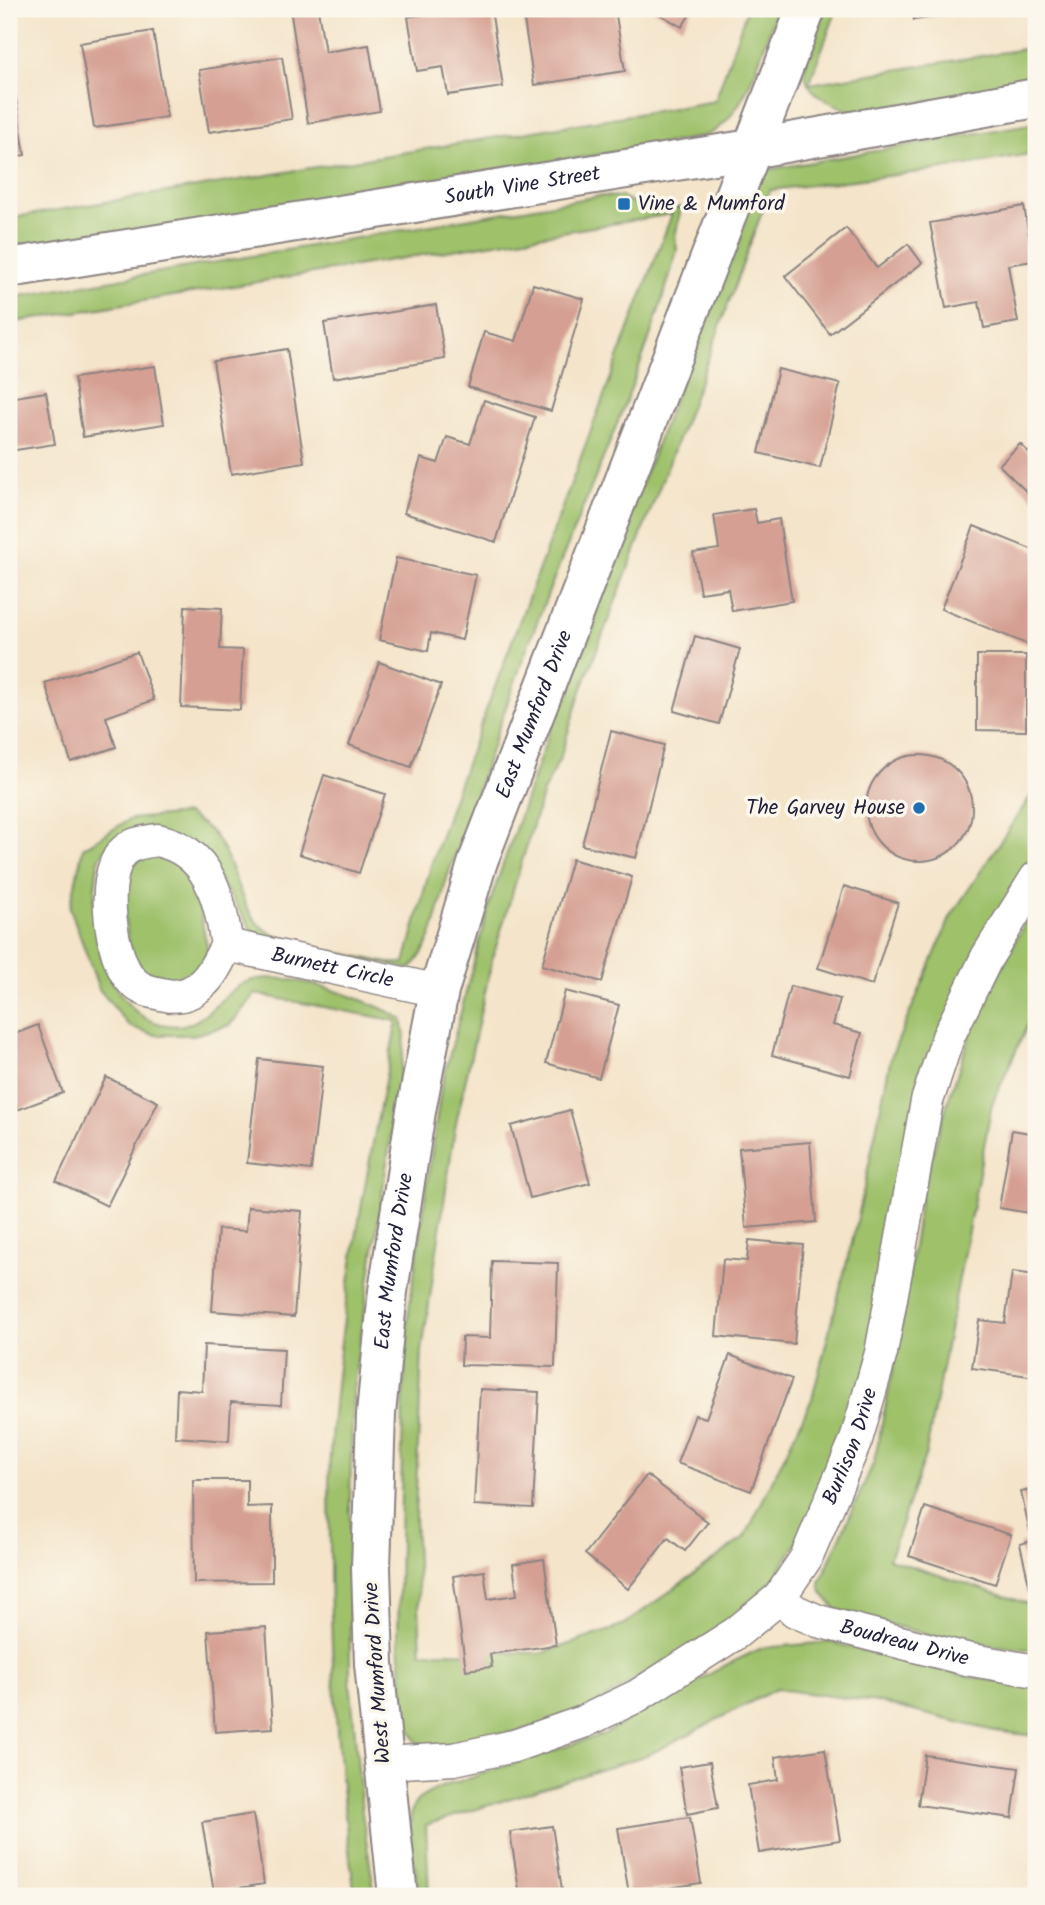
<svg xmlns="http://www.w3.org/2000/svg" width="1045" height="1905" viewBox="0 0 1045 1905" font-family="Kalam,sans-serif">
  <rect width="100%" height="100%" fill="#fbf7ec"/>
  <filter id="ink" filterUnits="userSpaceOnUse"><feTurbulence type="fractalNoise" baseFrequency=".0143" numOctaves="2"/><feDisplacementMap in="SourceGraphic" scale="14" xChannelSelector="R" yChannelSelector="G"/><feConvolveMatrix kernelMatrix="1 2 1 2 8 2 1 2 1" color-interpolation-filters="sRGB"/></filter>
  <filter id="wash" filterUnits="userSpaceOnUse"><feTurbulence type="fractalNoise" baseFrequency=".00686" numOctaves="4" result="noise"/><feDisplacementMap in="SourceGraphic" scale="28" xChannelSelector="R" yChannelSelector="G"/><feGaussianBlur stdDeviation="1.57" result="paint"/><feColorMatrix in="noise" values="0 0 0 0 0 0 0 0 0 0 0 0 0 0 0 0 0 1.4 0 .05"/><feComposite in="paint" operator="in"/></filter>
  <g filter="url(#wash)">
    <rect width="100%" height="100%" fill="#f4e4c9"/>
    <g fill="#9ec16b" stroke="#607253" stroke-width="2">
      <path d="M747 9H777C764 44 747 114 711 133 704 137 693 138 685 140L9 255V218L715 101Z"/>
      <path d="M824 9H837L809 84 1036 47V84L855 112C783 89 804 65 824 9Z"/>
      <path d="M1036 123V153L937 170 770 190 690 408 581 691 560 758 543 792 492 960 455 1128 422 1351 415 1517 421 1652 543 1653 622 1626 745 1537 812 1399 857 1222 891 1057 951 916 1036 788V856L965 971 854 1419 816 1513 775 1577 735 1619 568 1721 435 1747 417 1743 410 1730 406 1712 398 1635 403 1405 407 1324 441 1088 489 905 572 666 761 171Z"/>
      <path d="M599 196 622 197 654 213 681 207 675 237 677 250C643 376 585 496 539 617 506 701 479 787 449 872 437 907 437 942 410 969L267 941 252 930 202 853 117 839C112 844 106 849 102 854 97 861 97 872 96 880 88 927 108 1012 161 1024 205 1034 215 997 244 983 281 966 370 1000 402 1019L405 1037 401 1068 353 1389 350 1498V1679L362 1813 375 1896H355C339 1781 330 1666 330 1549 330 1517 328 1485 330 1454 340 1307 368 1164 397 1021L255 994 230 1025 193 1035H154L129 1026 99 989 70 908 83 848 130 819 187 814C195 820 207 826 213 834 234 859 239 910 263 928 287 946 356 955 388 963H405L431 865 457 788 672 214 9 323V298Z"/>
      <path d="M165 855 178 862 199 907 208 951 197 976 181 985 146 979 130 950 119 883 134 858Z"/>
      <path d="M1036 907V1006L992 1104 926 1453 889 1559 1026 1603H1036V1649L1032 1650 947 1640 837 1610 822 1593 820 1582 874 1462 900 1335 921 1193 946 1107 978 1012 1024 924Z"/>
      <path d="M830 1642C898 1659 966 1680 1036 1686V1736L994 1731 877 1702 776 1689 650 1754 426 1825 429 1896H420C417 1875 401 1817 417 1801 422 1796 430 1793 436 1789L604 1734 726 1665 762 1648Z"/>
    </g>
    <g id="blocks">
      <g fill="#d5a093">
        <path d="M290 9H318L325 52 369 45 380 111 308 123Z"/>
        <path d="M463 9H491L503 87 448 95 443 67 417 71 408 17Z"/>
        <path d="M590 9H615L625 71 534 85 524 20Z"/>
        <path d="M651 9H693L682 27Z"/>
        <path d="M912 9H977V10L914 20Z"/>
        <path d="M153 31 167 117 94 128 80 43Z"/>
        <path d="M282 57 292 119 209 132 199 70Z"/>
        <path d="M14 86 25 155 9 158V87Z"/>
        <path d="M1024 206 1033 261 1008 265 1018 322 984 328 979 302 946 308 930 223Z"/>
        <path d="M846 228 877 268 908 244 922 263 830 334 785 276Z"/>
        <path d="M533 284 584 299 551 411 468 387 484 332 516 341Z"/>
        <path d="M436 305 445 359 333 378 324 323Z"/>
        <path d="M287 349 304 462 231 474 213 361Z"/>
        <path d="M155 366 164 424 83 437 74 378Z"/>
        <path d="M778 369 840 384 820 468 759 453Z"/>
        <path d="M46 392 55 444 9 451V398Z"/>
        <path d="M484 400 535 417 496 542 404 513 421 458 438 463 447 437 470 444Z"/>
        <path d="M1020 444 1036 459V501L999 465Z"/>
        <path d="M754 509 757 523 779 519 792 601 732 611 728 589 700 593 693 553 719 549 714 515Z"/>
        <path d="M974 526 1036 551V626L1029 645 941 609Z"/>
        <path d="M396 558 476 575 462 640 431 633 428 651 379 640Z"/>
        <path d="M185 606 222 608 220 649 243 650 240 710 181 707Z"/>
        <path d="M695 636 740 649 719 724 674 711Z"/>
        <path d="M137 652 154 700 106 717 116 747 71 762 45 683Z"/>
        <path d="M977 655H1026V731L977 730Z"/>
        <path d="M379 662 441 685 411 767 349 745Z"/>
        <path d="M611 731 664 745 636 858 582 845Z"/>
        <circle cx="919" cy="808" r="53"/>
        <path d="M324 775 385 794 359 873 299 854Z"/>
        <path d="M572 859 632 877 602 982 542 965Z"/>
        <path d="M844 886 898 903 872 985 818 968Z"/>
        <path d="M790 986 840 999 833 1025 862 1033 850 1076 772 1055Z"/>
        <path d="M565 991 619 1005 599 1078 546 1063Z"/>
        <path d="M38 1025 63 1093 17 1110 9 1087V1036Z"/>
        <path d="M259 1059 323 1066 311 1170 247 1163Z"/>
        <path d="M106 1077 158 1102 107 1206 56 1181Z"/>
        <path d="M570 1110 590 1183 530 1198 511 1126Z"/>
        <path d="M1012 1130 1036 1134V1214L999 1208Z"/>
        <path d="M810 1142 816 1222 746 1228 739 1148Z"/>
        <path d="M248 1207 302 1211 294 1317 212 1311 218 1229 246 1231Z"/>
        <path d="M749 1240 803 1245 794 1344 716 1336 723 1259 747 1261Z"/>
        <path d="M492 1261 558 1263 555 1367 461 1365 462 1337 490 1338Z"/>
        <path d="M1012 1272 1036 1275V1377L972 1368 979 1320 1005 1323Z"/>
        <path d="M204 1345 284 1349 281 1405 231 1402 229 1441 175 1437 177 1389 202 1391Z"/>
        <path d="M730 1355 792 1379 751 1491 677 1463 695 1415 706 1418Z"/>
        <path d="M480 1389 539 1392 533 1508 474 1505Z"/>
        <path d="M647 1475 708 1522 685 1551 668 1538 628 1589 585 1554Z"/>
        <path d="M193 1480H247V1507L272 1506V1582L194 1583Z"/>
        <path d="M1036 1489V1592L1031 1593 1020 1544 1032 1541 1021 1492Z"/>
        <path d="M925 1507 1011 1535 995 1584 909 1556Z"/>
        <path d="M544 1559 556 1645 490 1654 492 1667 466 1670 453 1576 484 1571 488 1599 517 1595 513 1564Z"/>
        <path d="M266 1627 273 1728 215 1732 208 1631Z"/>
        <path d="M825 1749 840 1840 759 1853 748 1785 778 1780 775 1757Z"/>
        <path d="M925 1755 1019 1768 1012 1818 918 1805Z"/>
        <path d="M710 1762 718 1808 687 1814 679 1767Z"/>
        <path d="M253 1814 264 1884 214 1892 202 1822Z"/>
        <path d="M690 1817 701 1883 629 1894 618 1828Z"/>
        <path d="M552 1826 563 1896H520L510 1832Z"/>
      </g>
    </g>
  </g>
  <g filter="url(#ink)">
    <use href="#blocks" fill-opacity="0" stroke="#8b8382" stroke-width="2"/>
    <g fill="none" stroke-linecap="round" stroke-linejoin="round">
      <g stroke="#8b8382" stroke-width="35">
        <g id="minor">
          <path d="M157 840C210 851 219 897 227 945 220 957 214 973 204 982 193 993 181 998 166 995 152 992 142 991 132 981 110 958 100 878 122 853 131 843 144 842 157 840Z"/>
          <path id="s1" d="M227 945 439 991"/>
          <path id="s2" d="M779 1598 795 1611 818 1621 966 1659 1036 1671"/>
          <path id="s3" d="M384 1763 454 1759 514 1746 583 1722 637 1696 736 1633 779 1598 806 1558 856 1440 881 1353 927 1101 948 1037 987 957 1036 878"/>
        </g>
      </g>
      <g stroke="#8b8382" stroke-width="42">
        <g id="tertiary">
          <path id="s4" d="M9 268 751 149 1036 98"/>
          <path id="s5" d="M398 1896 374 1664 371 1568 376 1414 388 1291 416 1111 439 991 478 861 806 9"/>
        </g>
      </g>
      <use href="#minor" stroke="#fff" stroke-width="32"/>
      <use href="#tertiary" stroke="#fff" stroke-width="38"/>
    </g>
  </g>
  <g fill="#1f6fb2" stroke="#fbf7ec" stroke-width="2.5">
    <rect x="617" y="197" width="14" height="14" rx="3.5"/>
    <circle cx="919" cy="808" r="7"/>
  </g>
  <g text-anchor="middle" dominant-baseline="central" stroke-width="7" stroke-linejoin="round" paint-order="stroke">
    <g font-size="21" fill="#22223b" stroke="#fbf7ec">
      <text stroke="none"><textPath href="#s4" startOffset="520">South Vine Street</textPath></text>
      <text stroke="none"><textPath href="#s5" startOffset="1204">East Mumford Drive</textPath></text>
      <text stroke="none"><textPath href="#s1" startOffset="108">Burnett Circle</textPath></text>
      <text stroke="none"><textPath href="#s5" startOffset="637">East Mumford Drive</textPath></text>
      <text stroke="none"><textPath href="#s3" startOffset="606">Burlison Drive</textPath></text>
      <text stroke="none"><textPath href="#s2" startOffset="135">Boudreau Drive</textPath></text>
      <text transform="translate(378 1673) rotate(-94)">West Mumford Drive</text>
    </g>
    <g font-size="21" fill="#22223b" stroke="#fbf7ec" text-anchor="start">
      <text x="638" y="204">Vine &amp; Mumford</text>
      <text x="905" y="808" text-anchor="end">The Garvey House</text>
    </g>
  </g>
  <rect width="1045" height="1905" fill="none" stroke="#fbf7ec" stroke-width="35"/>
</svg>
